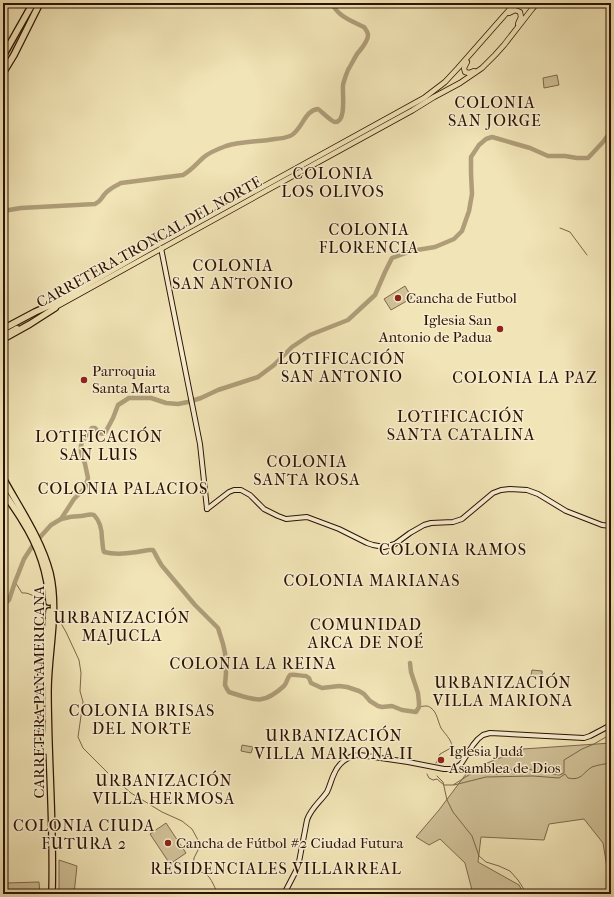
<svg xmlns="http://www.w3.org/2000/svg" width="614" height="897" viewBox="0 0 614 897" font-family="'IM FELL French Canon',serif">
  <rect width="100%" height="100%" fill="#f1e4b6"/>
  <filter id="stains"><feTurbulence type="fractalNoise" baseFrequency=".005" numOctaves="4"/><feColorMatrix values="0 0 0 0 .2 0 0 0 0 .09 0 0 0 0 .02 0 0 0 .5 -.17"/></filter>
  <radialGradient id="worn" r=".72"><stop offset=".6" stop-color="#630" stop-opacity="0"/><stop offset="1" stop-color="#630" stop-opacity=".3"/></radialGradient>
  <g fill="#d0c097" stroke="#7e694c">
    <path d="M28 18H30V21L3 69V61L27 19Z"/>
    <path d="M557 75 559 85 544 88 543 78Z"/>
    <path d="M405 286 412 298 391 310 384 299Z"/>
    <path d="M532 670 542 671V677L531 676Z"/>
    <path d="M611 743V892L603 843 584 819 549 824 544 840 481 837 478 862 519 885 524 894H473L465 863 440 839 429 845 416 837 439 810 469 770 523 749Z"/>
    <path d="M242 745 253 747 251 753 241 751Z"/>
    <path d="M166 823 186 853 170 864 150 834Z"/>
    <path d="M59 860 77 866 74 894H59Z"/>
    <path d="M39 882 40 894H7V883Z"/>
  </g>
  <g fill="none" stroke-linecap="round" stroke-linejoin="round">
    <g stroke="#7a6548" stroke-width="1">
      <path d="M560 228 570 232 587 255"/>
      <path d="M15 582 22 593C31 592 37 599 43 604"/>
      <path d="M59 620 66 632 79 660 81 673 80 691 83 702 78 737 83 748 112 777 131 793 162 812 182 821 192 829 198 840V850L194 858 193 874C195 873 197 872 200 872 210 872 214 887 218 894"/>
      <path d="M419 707C424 706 428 705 431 708 437 712 438 722 441 728 445 734 451 739 452 746L449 749 440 754 436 763"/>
      <path d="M427 774 429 778 433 780 437 779 444 785H453L472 773 486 771 496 774 515 769H529L532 770 559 775 564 773V760L582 749 594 744 611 734"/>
      <path d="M437 776 443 782 447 800 453 812 472 836 479 856 486 862 499 866 510 871 518 880 527 894"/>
      <path d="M454 785 486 777 533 776 559 778 565 774 568 778C582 781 582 773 592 767 597 765 605 764 611 763"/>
    </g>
    <g stroke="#ae9d78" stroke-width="4.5">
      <path d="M3 211 21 208 95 204C101 201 100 200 104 195 108 189 115 186 121 183L183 175C192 170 196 164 204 157 210 152 218 149 226 146 242 141 259 142 275 139 280 139 285 138 290 136 302 131 304 110 318 109 321 111 332 122 335 122 347 122 342 92 343 85 344 80 346 75 348 70 351 65 354 59 357 54 361 49 368 42 368 35 368 32 366 30 364 27 352 21 337 16 332 3"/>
      <path d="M61 519C68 517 74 516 81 516 86 516 89 513 94 515 100 521 102 531 102 539 103 544 102 547 104 552 119 556 135 552 149 550 151 550 152 550 153 550 154 551 160 564 163 567L195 605 218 628 223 644 225 653 226 673 225 685 227 689 229 692C255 700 262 706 284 686 287 683 287 678 290 675 295 674 301 676 306 676L309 678 311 683 322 688 339 686 347 687 359 691 364 694 370 701 378 706 382 707 392 706 402 710 416 712 419 707V703L418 693 411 672 410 663"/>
      <path d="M3 604H5L9 600 15 582 24 559 33 545 51 525 61 519 74 499 85 488 88 478 85 464 81 452V445L85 437 92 428H95C98 432 100 435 105 433L113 418 118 405 129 398H151L166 403 178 404 188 402 201 398 218 390 258 377 274 365 292 347 310 335 348 320 375 295 385 272 392 258 411 251 435 247 454 239 462 231 469 211 472 194 471 173V157L479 145 486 139 492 137 499 139 516 144 530 148 548 156H565L577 158H588L603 142 611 131"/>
    </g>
    <g stroke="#2d1200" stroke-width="6">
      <g id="secondary">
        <path d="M161 248 200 444 207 509"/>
        <path d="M207 509 229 492 234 490H241L250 495 264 509 278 516 286 519 307 517 339 529 367 543 373 545 384 547 395 544 410 533 424 525 431 523 453 522 462 519 493 493 501 490 510 489 527 490 538 494 566 511 602 525 611 526"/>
        <path d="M284 894 298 867 307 820C311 808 320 802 327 792 330 786 331 780 334 774 338 764 348 755 360 755L408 762 444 769H451L457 767 461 764 473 745 478 739 483 735 490 733 584 738 590 736 611 725"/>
      </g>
    </g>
    <g stroke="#2d1200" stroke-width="6">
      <g id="primary">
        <path d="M509 13 515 10 520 12 521 17 518 24"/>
        <path d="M467 62 464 68 465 72 469 73 474 71"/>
        <path d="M52 305 148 250 424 98 445 82 458 68 502 18 510 9 518 3"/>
        <path d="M52 309 300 172 413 110 434 97 460 83 482 68 495 55 504 45 532 9 537 3"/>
        <path d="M3 336 17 328"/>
      </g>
    </g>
    <g stroke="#2d1200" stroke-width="8">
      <g id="highway">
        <path d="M3 56 33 3"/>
        <path d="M3 73 14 55 40 3"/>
        <path d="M3 329 35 312 53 304"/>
        <path d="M3 339 30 324 55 308"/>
        <path d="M3 478C20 509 41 539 50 573 59 612 48 652 48 691 48 759 54 826 52 894"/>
        <path d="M3 491C9 501 16 510 22 520 38 545 48 573 49 602"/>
        <path d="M41 674C39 699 41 726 46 751"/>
        <path d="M44 684 49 611"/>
      </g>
    </g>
    <use href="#secondary" stroke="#f6edd0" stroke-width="4"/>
    <use href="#primary" stroke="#f1e4b6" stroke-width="4.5"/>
    <use href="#highway" stroke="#f1e4b6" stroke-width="5.5"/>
  </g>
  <g fill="#8f2418" stroke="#f6edd0" stroke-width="1.5">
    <circle cx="398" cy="298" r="4"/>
    <circle cx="500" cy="329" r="4"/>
    <circle cx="84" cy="380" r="4"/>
    <circle cx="441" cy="760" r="4"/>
    <circle cx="168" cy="843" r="4"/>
  </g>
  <g text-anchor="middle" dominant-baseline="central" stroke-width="3" stroke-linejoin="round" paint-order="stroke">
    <g font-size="15" fill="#2d1200" stroke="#f6edd0">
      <text transform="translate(149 242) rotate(-29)">CARRETERA TRONCAL DEL NORTE</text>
      <text transform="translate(39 692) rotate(-90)">CARRETERA PANAMERICANA</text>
    </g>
    <g font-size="15" fill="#2d1200" stroke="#f6edd0" text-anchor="start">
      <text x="406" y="298">Cancha de Futbol</text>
      <text x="492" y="320" text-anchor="end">Iglesia San<tspan x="492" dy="17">Antonio de Padua</tspan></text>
      <text x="92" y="371">Parroquia<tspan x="92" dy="17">Santa Marta</tspan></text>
      <text x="449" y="751">Iglesia Judá<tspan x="449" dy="17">Asamblea de Dios</tspan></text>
      <text x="176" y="843">Cancha de Fútbol #2 Ciudad Futura</text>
    </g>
    <g font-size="16" letter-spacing="1" fill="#2d1200" stroke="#f6edd0">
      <text x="495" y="102">COLONIA<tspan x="495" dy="18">SAN JORGE</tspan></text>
      <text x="333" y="173">COLONIA<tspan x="333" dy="18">LOS OLIVOS</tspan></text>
      <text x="369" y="229">COLONIA<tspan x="369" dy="18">FLORENCIA</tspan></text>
      <text x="233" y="265">COLONIA<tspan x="233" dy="18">SAN ANTONIO</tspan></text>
      <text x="342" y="358">LOTIFICACIÓN<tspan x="342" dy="18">SAN ANTONIO</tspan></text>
      <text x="525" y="377">COLONIA LA PAZ</text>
      <text x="461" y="416">LOTIFICACIÓN<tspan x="461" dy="18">SANTA CATALINA</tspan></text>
      <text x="99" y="436">LOTIFICACIÓN<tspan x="99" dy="18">SAN LUIS</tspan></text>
      <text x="307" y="461">COLONIA<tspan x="307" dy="18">SANTA ROSA</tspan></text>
      <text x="123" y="488">COLONIA PALACIOS</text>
      <text x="453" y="549">COLONIA RAMOS</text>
      <text x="372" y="580">COLONIA MARIANAS</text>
      <text x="122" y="617">URBANIZACIÓN<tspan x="122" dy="18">MAJUCLA</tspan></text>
      <text x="366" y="624">COMUNIDAD<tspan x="366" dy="18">ARCA DE NOÉ</tspan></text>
      <text x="253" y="663">COLONIA LA REINA</text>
      <text x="503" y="682">URBANIZACIÓN<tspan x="503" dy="18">VILLA MARIONA</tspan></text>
      <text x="142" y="710">COLONIA BRISAS<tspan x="142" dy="18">DEL NORTE</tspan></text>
      <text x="334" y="735">URBANIZACIÓN<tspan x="334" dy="18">VILLA MARIONA II</tspan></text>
      <text x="164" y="780">URBANIZACIÓN<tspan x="164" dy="18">VILLA HERMOSA</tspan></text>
      <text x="84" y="825">COLONIA CIUDA<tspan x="84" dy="18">FUTURA 2</tspan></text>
      <text x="276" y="868">RESIDENCIALES VILLARREAL</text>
    </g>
  </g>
  <rect width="614" height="897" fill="none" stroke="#f1e4b6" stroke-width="16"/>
  <rect x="4" y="4" width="606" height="889" fill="none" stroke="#2d1200" stroke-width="2"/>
  <rect x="8" y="8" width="598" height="881" fill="none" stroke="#2d1200"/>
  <rect width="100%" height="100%" filter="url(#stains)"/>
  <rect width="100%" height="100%" fill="url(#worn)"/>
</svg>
